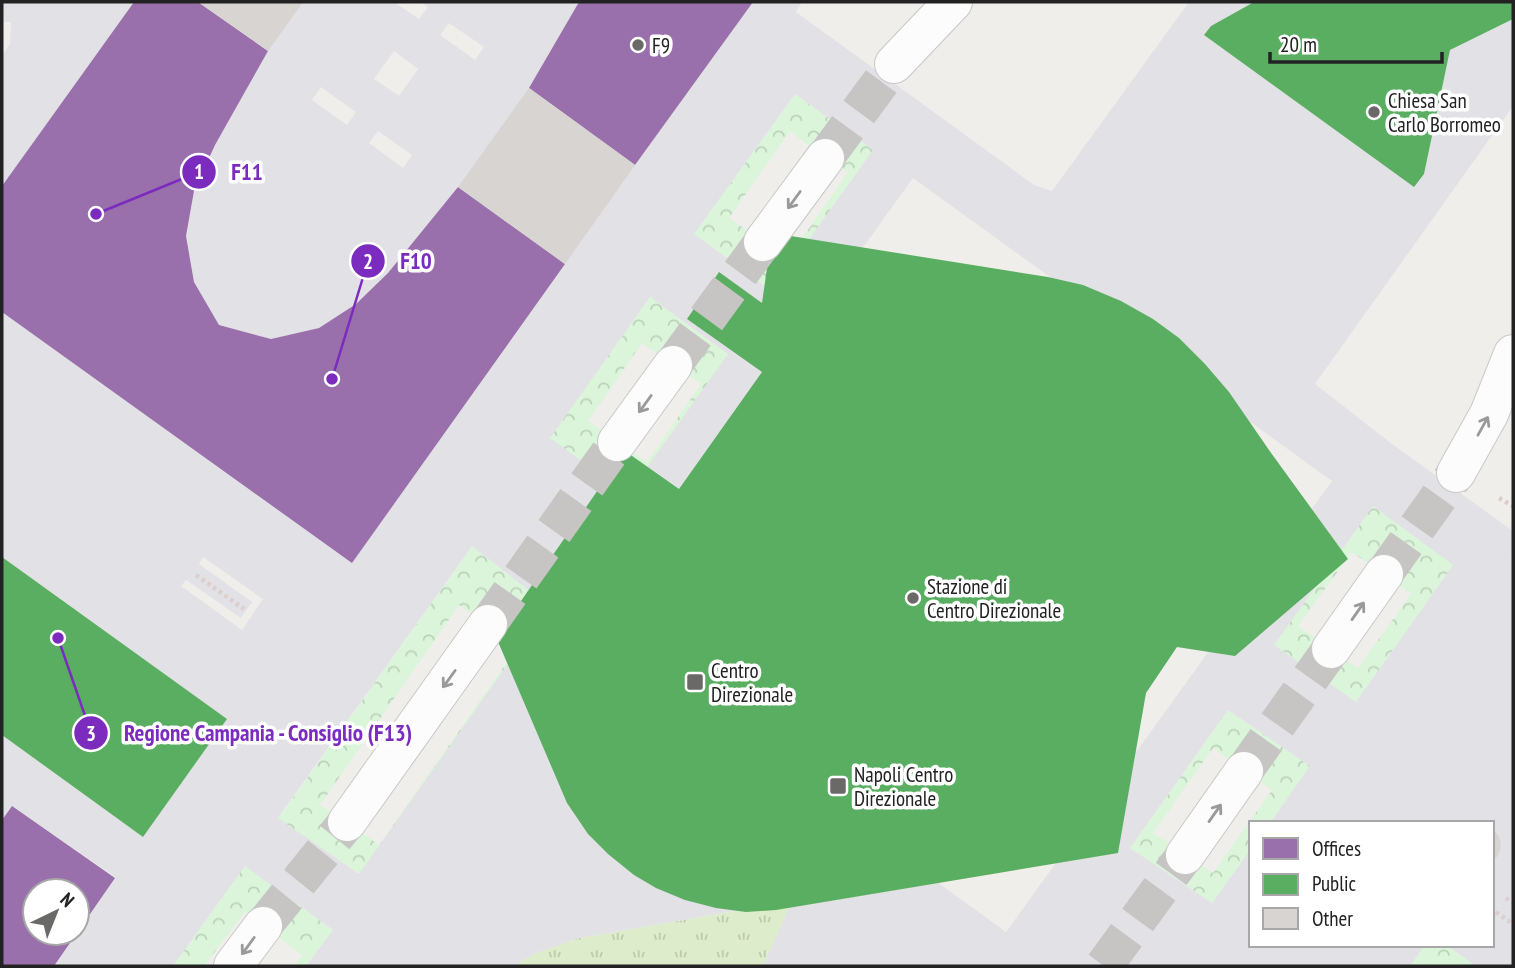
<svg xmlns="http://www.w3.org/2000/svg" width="1515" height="968" viewBox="0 0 1515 968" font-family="'PT Sans Narrow',sans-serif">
  <defs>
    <pattern id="grass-tufts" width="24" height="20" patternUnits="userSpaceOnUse" patternTransform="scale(1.75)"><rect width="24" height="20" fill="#ddeccb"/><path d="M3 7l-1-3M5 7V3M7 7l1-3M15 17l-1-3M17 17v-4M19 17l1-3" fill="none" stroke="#bdcaae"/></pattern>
    <pattern id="park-crowns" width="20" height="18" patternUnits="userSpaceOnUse" patternTransform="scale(1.75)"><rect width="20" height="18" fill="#daf5da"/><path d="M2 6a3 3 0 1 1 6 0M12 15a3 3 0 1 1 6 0" fill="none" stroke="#bbd2bb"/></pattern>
  </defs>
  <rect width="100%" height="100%" fill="#f0eeeb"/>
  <path fill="url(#grass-tufts)" d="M793 901 763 966H513L536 953 579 938Z"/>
  <g fill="url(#park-crowns)" fill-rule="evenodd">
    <path d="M795 94 873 150 773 291 694 234ZM790 131 825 158 848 172 788 259 729 218Z"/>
    <path d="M650 297 728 354 629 494 549 439ZM642 343 701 384 647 462 588 421Z"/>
    <path d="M1373 506 1454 564 1356 702 1274 645ZM1352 552 1411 594 1358 668 1298 626Z"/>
    <path d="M472 546 550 605 360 874 278 819ZM459 605 518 646 379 845 347 822 320 805Z"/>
    <path d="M1228 710 1310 766 1270 823H1251V849L1212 903 1130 848ZM1213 748 1272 790 1213 873 1153 833Z"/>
    <path d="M245 866 333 930 306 966H294L302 955 245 912 204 966H173Z"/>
    <path d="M1425 945H1446L1476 966H1410Z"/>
  </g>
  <g fill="#e2e1e5" fill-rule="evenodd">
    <path d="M2 2H134L2 186V55L10 44 11 22H2Z"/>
    <path d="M198 2H394L419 19 428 7 421 2H579L530 89 635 165 753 2H802L796 12 1034 185 1052 191 1189 2H1254L1211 26 1204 35 1414 186 1424 174 1450 50 1513 19V106L1315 384 1392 444 1513 531V556L1511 559 1513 561V966H1476L1446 945H1492V860L1497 857 1500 851 1501 842 1499 836 1492 828V823H1270L1310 766 1228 710 1130 848 1212 903 1251 849V945H1425L1410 966H763L792 901 579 938 536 953 513 966H306L333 930 245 866 173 966H54L115 877 12 806 2 820V735L143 837 227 719 2 557V312L352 562 565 264 458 187 388 273 356 304 319 328 271 339 219 325 194 282 186 236 194 191 215 145 268 51ZM449 23 484 47 475 60 440 35ZM394 51 418 69 399 96 374 79ZM321 87 356 112 347 125 312 100ZM795 94 873 150 772 291 694 234ZM378 131 412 155 403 168 369 143ZM913 178 1332 481 1006 932 588 629ZM650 297 728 354 628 494 550 438ZM1373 506 1453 565 1356 702 1274 645ZM472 546 549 606 359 874 278 818ZM203 557 263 599 242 630 181 586 186 580 241 618 252 602 199 564Z"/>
  </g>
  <g fill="#9970ab" fill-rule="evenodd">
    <path d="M134 2H198L268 51 215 145 194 191 186 236 194 282 219 325 271 339 319 328 356 304 388 273 458 187 565 264 352 563 2 312V186Z"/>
    <path d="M579 2H753L635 165 529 88Z"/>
    <path d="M12 806 115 878 54 966H2V820ZM35 891H77V933H35Z"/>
  </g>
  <g fill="#5aae61">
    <path d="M1254 2H1513V19L1450 50 1424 174 1414 187 1204 35 1211 26Z"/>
    <path d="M772 233 1048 277 1083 285 1121 301 1153 319 1179 338 1205 364 1229 392 1269 450 1348 559 1235 656 1177 647 1146 693 1118 853 776 910 746 912 716 908 685 900 656 888 634 875 608 854 588 834 567 803 496 637 625 451 679 489 762 372 687 319 719 272 762 303Z"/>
    <path d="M2 557 227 719 143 837 2 735Z"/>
  </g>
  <g fill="#d7d4d2">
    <path d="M198 2H303L268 51Z"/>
    <path d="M529 88 635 165 565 264 458 187Z"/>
    <path d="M1492 828 1499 836 1501 842 1500 851 1497 857 1492 860Z"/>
  </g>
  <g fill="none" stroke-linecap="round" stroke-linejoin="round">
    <g stroke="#c7c5c3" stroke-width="38" stroke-dasharray="38 19" stroke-linecap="butt">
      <path d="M825 158 894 64"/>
      <path d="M673 365 763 242"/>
      <path d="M1384 574 1456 473"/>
      <path d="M488 624 617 442"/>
      <path d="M1244 771 1331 649"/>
      <path d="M263 926 347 822"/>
      <path d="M1104 966 1185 855"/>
    </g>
    <g stroke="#c9c8c7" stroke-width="40">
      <g id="street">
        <path d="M894 64 953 2"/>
        <path d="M763 242 825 158"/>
        <path d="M617 442 673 365"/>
        <path d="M1456 473 1489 414 1513 354"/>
        <path d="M1331 649 1384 574"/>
        <path d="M347 822 488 624"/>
        <path d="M1185 855 1244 771"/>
        <path d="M233 966 263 926"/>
      </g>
    </g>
    <g stroke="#dccecd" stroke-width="4.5" stroke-dasharray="3.5 3.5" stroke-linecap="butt">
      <path d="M1499 498 1513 506"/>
      <path d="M196 575 244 609"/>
      <path d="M1506 898 1513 903"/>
      <path d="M1496 912 1513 924"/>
    </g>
    <use href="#street" stroke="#fdfcfc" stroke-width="38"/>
  </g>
  <defs><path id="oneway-shaft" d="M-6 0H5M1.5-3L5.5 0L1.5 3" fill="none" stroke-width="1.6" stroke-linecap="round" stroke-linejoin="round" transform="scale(1.75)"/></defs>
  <g stroke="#9a9a9a">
    <use href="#oneway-shaft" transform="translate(794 200) rotate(126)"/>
    <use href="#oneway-shaft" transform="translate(645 404) rotate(126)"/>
    <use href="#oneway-shaft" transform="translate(1483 426) rotate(-61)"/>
    <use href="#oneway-shaft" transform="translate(1358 611) rotate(-55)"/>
    <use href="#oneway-shaft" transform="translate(449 679) rotate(126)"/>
    <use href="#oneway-shaft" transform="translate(1215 813) rotate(-55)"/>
    <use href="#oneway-shaft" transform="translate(248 946) rotate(126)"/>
  </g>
  <g fill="#6a6968" stroke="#fff" stroke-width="2.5">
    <circle cx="638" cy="45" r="7"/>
    <circle cx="1374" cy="112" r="7"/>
    <circle cx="913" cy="598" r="7"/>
    <rect x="686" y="673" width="18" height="18" rx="3.5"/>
    <rect x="829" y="777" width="18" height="18" rx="3.5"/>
  </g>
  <g text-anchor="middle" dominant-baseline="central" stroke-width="7" stroke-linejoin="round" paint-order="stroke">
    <g font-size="21" fill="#222" stroke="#fff" text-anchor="start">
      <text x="652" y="45">F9</text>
      <text x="1388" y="100">Chiesa San<tspan x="1388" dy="24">Carlo Borromeo</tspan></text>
      <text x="927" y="586">Stazione di<tspan x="927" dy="24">Centro Direzionale</tspan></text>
      <text x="711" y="670">Centro<tspan x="711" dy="24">Direzionale</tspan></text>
      <text x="854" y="774">Napoli Centro<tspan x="854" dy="24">Direzionale</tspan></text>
    </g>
  </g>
  <path fill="none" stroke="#7b2cbf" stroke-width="2.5" d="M96 214L199 172M332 379L368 261M58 638L91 733"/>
  <g fill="#7b2cbf" stroke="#fff" stroke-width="2.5">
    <circle cx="96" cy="214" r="7"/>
    <circle cx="332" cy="379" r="7"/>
    <circle cx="58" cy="638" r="7"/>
    <circle cx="199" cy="172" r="18"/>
    <circle cx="368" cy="261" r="18"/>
    <circle cx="91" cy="733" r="18"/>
  </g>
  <g font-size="21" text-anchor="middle" font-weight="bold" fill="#fff">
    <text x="199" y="179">1</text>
    <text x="368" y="269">2</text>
    <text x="91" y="741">3</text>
  </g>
  <g font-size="23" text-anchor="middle" font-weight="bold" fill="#7b2cbf" stroke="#fff" stroke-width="7" stroke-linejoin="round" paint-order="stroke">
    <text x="247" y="180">F11</text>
    <text x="416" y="269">F10</text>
    <text x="268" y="741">Regione Campania - Consiglio (F13)</text>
  </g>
  <rect width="1515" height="968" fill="none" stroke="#222222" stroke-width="7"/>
  <rect x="1249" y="821" width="245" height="126" fill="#ffffff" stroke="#a7a7a7" stroke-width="2"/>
  <rect x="1263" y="838" width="35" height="21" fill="#9970ab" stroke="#a7a7a7" stroke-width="2"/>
  <text x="1312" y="856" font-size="21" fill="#222222">Offices</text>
  <rect x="1263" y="874" width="35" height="21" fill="#5aae61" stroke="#a7a7a7" stroke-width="2"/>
  <text x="1312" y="891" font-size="21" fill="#222222">Public</text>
  <rect x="1263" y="908" width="35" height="21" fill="#d7d4d2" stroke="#a7a7a7" stroke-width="2"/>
  <text x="1312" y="926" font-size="21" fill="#222222">Other</text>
  <g transform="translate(56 912) rotate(43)"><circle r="33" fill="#ffffff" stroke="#a7a7a7" stroke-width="2"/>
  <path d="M0-5L12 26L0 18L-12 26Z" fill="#6a6968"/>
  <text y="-10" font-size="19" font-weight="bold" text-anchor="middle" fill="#222222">N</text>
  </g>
  <path d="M1270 52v10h172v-10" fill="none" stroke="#222222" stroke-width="3.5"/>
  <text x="1280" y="52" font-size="21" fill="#222222" stroke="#ffffff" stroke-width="5" paint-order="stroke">20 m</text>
</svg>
